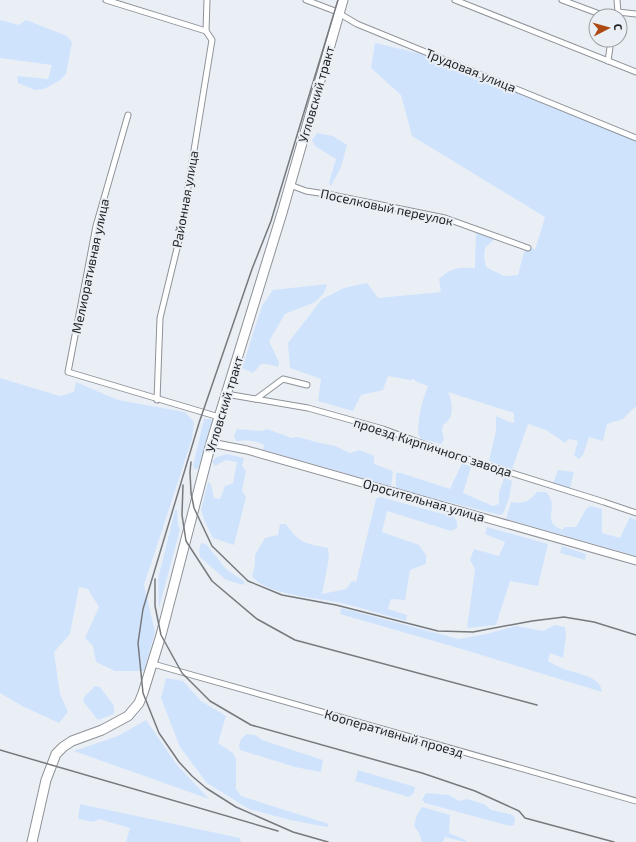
<svg xmlns="http://www.w3.org/2000/svg" width="636" height="842" viewBox="0 0 636 842" font-family="'Exo 2',sans-serif">
  <rect width="100%" height="100%" fill="#eaeff5"/>
  <g fill="#d0e3fd">
    <path d="M0 20 19 25 26 20 67 36 72 42 66 74 59 81 44 89 35 90 18 83 17 76 48 79 52 65 0 58Z"/>
    <path d="M375 43 443 59 636 141V406L623 419 607 424 603 441 589 437 583 455 579 459 574 455 578 441 569 439 565 443 546 430 528 424 512 469 489 461 496 431V416L512 423 514 422V413L448 392C453 403 455 418 443 425L442 430 444 440 441 444 421 439 418 434C418 418 422 400 428 386L415 381V379L410 380 388 376 383 390 361 395 353 411 318 401 321 379 290 368 288 343 322 299 344 288 367 283 378 298 441 292 439 279C450 268 459 267 475 268L476 233 494 239 485 248 484 257 486 267 504 276 518 275 524 252 532 248 535 250 545 217 412 136 401 95 371 68Z"/>
    <path d="M317 133 333 136 347 145 341 167 331 186 329 183 336 159 315 146 312 140Z"/>
    <path d="M327 284 324 293 315 302 285 314 269 341 279 362 278 367 267 364H261L253 373 242 368 262 306 273 290Z"/>
    <path d="M0 378 60 396 74 392 76 382 118 400 185 412 194 422 192 439 144 585 155 632 144 671H115L96 662 93 646 85 638 99 607 88 589 79 587 70 634 54 652 60 694 68 712 59 723 24 707 0 693Z"/>
    <path d="M204 419H210L216 423 210 434 198 469H195L193 466Z"/>
    <path d="M237 429 261 431 267 429 292 438 298 437 316 442 335 446 350 453 360 450 374 456V464L393 471 391 486 263 450 264 445C256 440 246 440 236 441L234 436Z"/>
    <path d="M227 454 244 458 242 466 246 471 242 491 246 497 234 545 213 538 205 522 201 510 208 482 211 484 214 498 220 499 225 486 233 483 237 462 226 460 215 466 212 461 217 457Z"/>
    <path d="M462 463 471 467 463 493 493 506 499 504V493L504 478 511 480 512 482 509 498 503 514 500 515 396 489V473H401L450 489Z"/>
    <path d="M558 470 574 472 570 488 553 483Z"/>
    <path d="M537 492H546C548 494 550 497 551 500 555 514 543 521 562 530L565 527H576L586 509 590 506 602 509V533L620 538 630 517 636 520V556L506 519 511 502C525 504 528 502 537 492Z"/>
    <path d="M380 497 454 517 457 522V528L451 531 387 511 382 532 419 545 426 555V564L410 570 405 600 391 599 388 609 407 615 406 621C384 615 362 608 341 603 319 598 264 595 252 576L255 565V555L265 538 278 535 280 524H286C300 544 305 543 328 548L329 558 322 594 346 589 352 581 356 582 376 499Z"/>
    <path d="M175 510H177L178 526 180 529 159 608 158 579Z"/>
    <path d="M487 527 548 544 538 586 510 581 496 625 467 628 475 569 470 560 474 549 499 556 505 542 485 534Z"/>
    <path d="M201 543 206 544 226 569 244 581V585L226 580 200 557 199 550Z"/>
    <path d="M562 546 586 554 585 560 560 553Z"/>
    <path d="M341 608 459 639 486 634 516 626 543 631 555 625 565 627 566 637 563 658 550 653 548 661C553 664 559 667 564 669 577 674 601 676 602 692L455 647 340 614Z"/>
    <path d="M166 678 183 681 201 701 226 716 218 743 233 753 236 759V789L241 796 329 824 327 827 290 820 249 809 207 783 180 747 161 698Z"/>
    <path d="M95 686 100 687 114 706V714L98 720 83 701 84 697Z"/>
    <path d="M146 720 177 765 209 799 74 751 118 736Z"/>
    <path d="M247 734 255 735 262 740 323 760 321 772 295 767 240 750 239 746 241 739Z"/>
    <path d="M358 770 415 787 414 793 409 797 355 781Z"/>
    <path d="M426 793 449 795 459 801 467 799 484 804 491 810 513 815 515 819 514 825 510 826 425 803 422 800Z"/>
    <path d="M80 804 240 838 241 842H126L130 828 99 819 94 822 78 819Z"/>
    <path d="M422 807 450 815 449 833 466 840V842L445 837 443 842H422L419 833 414 826 417 815Z"/>
  </g>
  <g fill="none" stroke-linecap="round" stroke-linejoin="round">
    <g stroke="#8e9298" stroke-width="7">
      <g id="minor">
        <path d="M106 0 206 31"/>
        <path d="M306 0 335 11 357 24 636 138"/>
        <path d="M455 0 636 72"/>
        <path d="M562 0 605 16"/>
        <path d="M617 0 618 12"/>
        <path d="M616 16 618 12 636 14"/>
        <path d="M608 61 611 40"/>
        <path d="M128 115 96 226 68 372 219 417"/>
        <path d="M290 185 306 191 332 195 445 218 528 248"/>
        <path d="M226 394 308 408 383 429 451 454 604 502 636 513"/>
        <path d="M256 399 283 379 307 385"/>
        <path d="M157 400 160 318 180 236 212 40 206 31 207 0"/>
        <path d="M153 664 636 801"/>
      </g>
    </g>
    <g stroke="#8e9298" stroke-width="9">
      <path id="secondary" d="M211 443 247 450 636 561"/>
    </g>
    <g stroke="#8e9298" stroke-width="11">
      <path id="trunk" d="M32 842 46 780 56 754 63 747 72 741 102 730 128 716 139 703 143 693 161 635 211 443 282 213 343 0"/>
    </g>
    <use href="#minor" stroke="#fff" stroke-width="5"/>
    <use href="#secondary" stroke="#fff" stroke-width="7"/>
    <use href="#trunk" stroke="#fff" stroke-width="9"/>
    <g stroke="#76797d" stroke-width="1.5">
      <path d="M191 462 190 472 191 493 194 508 212 546 248 581 282 595 336 605 438 631 473 632 532 621 564 617 594 622 636 635"/>
      <path d="M183 485 182 515 186 541 212 581 257 619 295 640 537 705"/>
      <path d="M155 579V606L161 635 182 673 210 701 251 725 422 773 475 791 519 811 525 818 614 842"/>
      <path d="M0 750 278 831"/>
      <path d="M328 842 293 832 236 807 206 788 192 776 179 762 159 733 143 693 138 643 143 609 199 423 252 269 271 221 338 0"/>
    </g>
  </g>
  <g text-anchor="middle" dominant-baseline="central" stroke-width="4" stroke-linejoin="round" paint-order="stroke">
    <g font-size="13" fill="#1e2022" stroke="#eaeff5">
      <text transform="translate(471 70) rotate(22)">Трудовая улица</text>
      <text transform="translate(316 94) rotate(-74)">Угловский тракт</text>
      <text transform="translate(185 199) rotate(-80)">Районная улица</text>
      <text transform="translate(387 207) rotate(12)">Поселковый переулок</text>
      <text transform="translate(90 266) rotate(-78)">Мелиоративная улица</text>
      <text transform="translate(224 404) rotate(-73)">Угловский тракт</text>
      <text transform="translate(433 447) rotate(18)">проезд Кирпичного завода</text>
      <text transform="translate(424 500) rotate(16)">Оросительная улица</text>
      <text transform="translate(394 733) rotate(16)">Кооперативный проезд</text>
    </g>
  </g>
  <g transform="translate(608 28) rotate(84)"><circle r="19" fill="#eaeff5" stroke="#989ca1"/>
  <path d="M0-3L7 15L0 10L-7 15Z" fill="#ad4913"/>
  <text y="-6" font-size="11" font-weight="bold" text-anchor="middle" fill="#1e2022">С</text>
  </g>
</svg>
